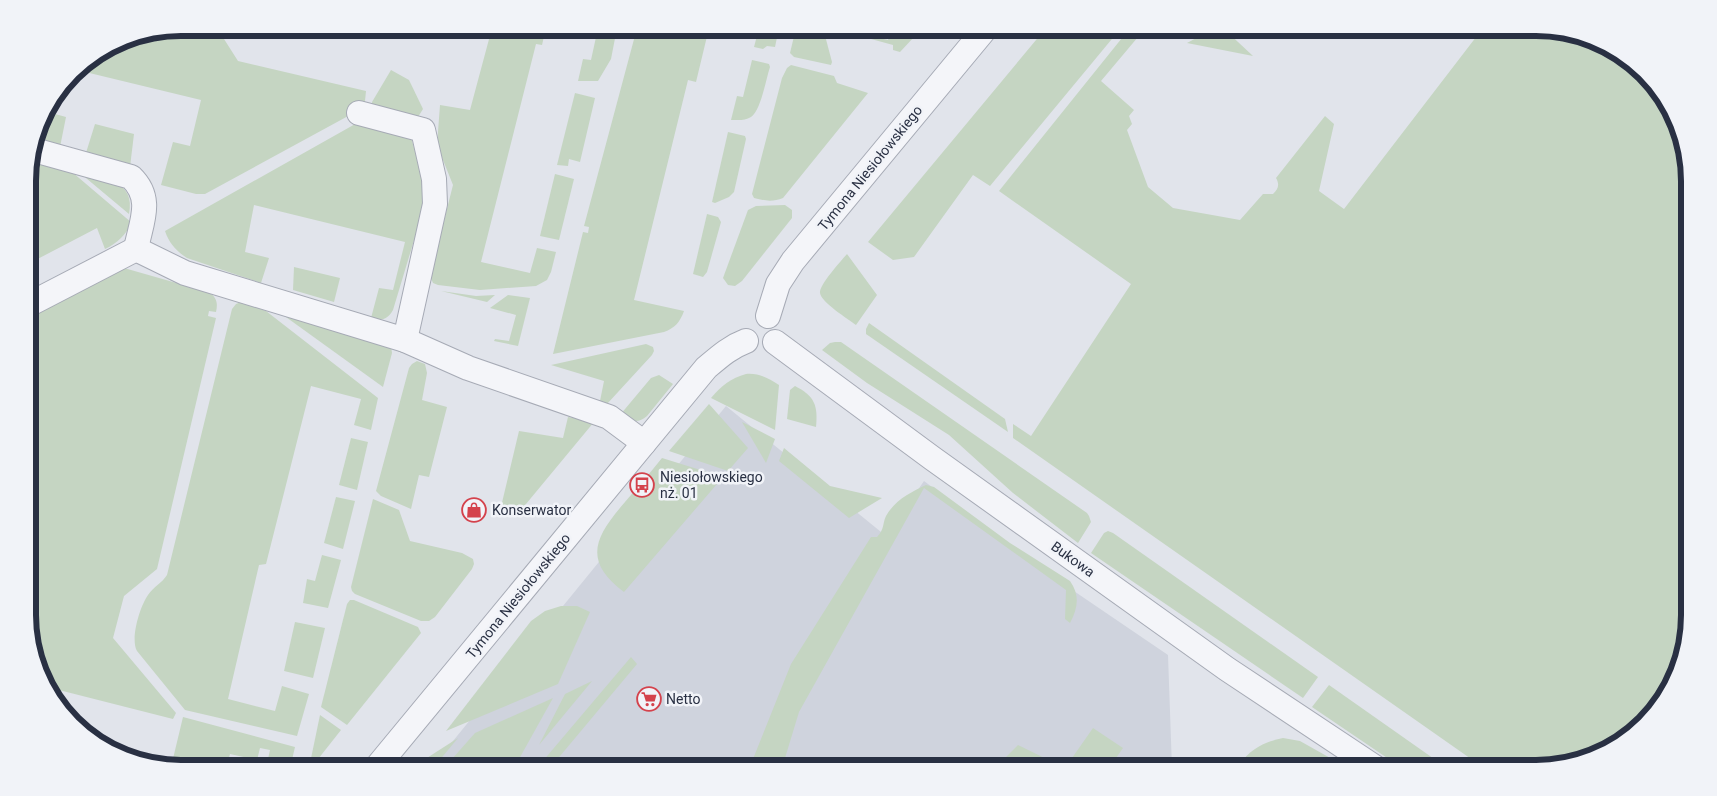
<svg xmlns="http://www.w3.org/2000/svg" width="1717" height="796" viewBox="0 0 1717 796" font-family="Roboto,sans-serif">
  <rect width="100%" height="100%" fill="#e1e4eb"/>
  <path fill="#cfd3dd" d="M726 406 886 536 924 481 1040 568 1168 655 1172 768H431Z"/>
  <g fill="#c5d5c2">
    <path d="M181 28H217L238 61 366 91 365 101 361 109 205 194H196L161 185 173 142 190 146 201 100 77 70 80 66 122 39Z"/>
    <path d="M492 28H546L542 45 536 44 481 262 530 273 537 248 556 252 551 272 547 280 536 286 480 290 438 285 433 283 430 276 453 185 437 145 440 105 470 110Z"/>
    <path d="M598 28H617L611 59 598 81H578L583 59 591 60Z"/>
    <path d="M637 28H709L696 82 688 80 634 300 684 311C680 322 675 328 664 332L553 354 583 232 588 233 589 227 584 226Z"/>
    <path d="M759 28H779L775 47 767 46 763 49 754 47Z"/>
    <path d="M796 28H823L832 62 831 65 794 57 790 53Z"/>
    <path d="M1046 28H1121L990 186 973 175 914 257 893 260 868 242Z"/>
    <path d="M1130 28H1138V37L1101 81 1134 110 1129 116 1132 124 1127 130 1148 187 1173 208 1240 220 1263 194H1273C1278 189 1280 185 1276 178L1325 116 1334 124 1319 191 1344 209 1483 28H1536L1595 39 1658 88 1688 161 1689 615 1678 674 1658 709 1622 742 1546 768H1484L1013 438V424L1031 436 1131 284 999 191Z"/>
    <path d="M1215 28H1223L1253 56 1187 43Z"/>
    <path d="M891 31 914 37 900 52 893 50V45L853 34 854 32 888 40Z"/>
    <path d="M752 60 769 64 770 67C766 79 761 110 751 117 745 121 738 120 731 120L737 96 743 97Z"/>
    <path d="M791 65 834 76 837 83 868 93 783 198C773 202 765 201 754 198L752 194 782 78 787 68Z"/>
    <path d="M391 70 409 80 423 109 418 117 372 105V102Z"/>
    <path d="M575 93 595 98 580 162 569 159 568 166 557 165Z"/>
    <path d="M44 111 66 117 60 147 36 141Z"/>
    <path d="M357 123 411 137 426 191 424 207 393 310C387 320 382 321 371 318L379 288 393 290 405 242 254 205 245 252 269 258 261 283 187 258C176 251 169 243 165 231Z"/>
    <path d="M95 124 134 134 130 167 85 156Z"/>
    <path d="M728 132 745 136 746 139 734 192 729 197 715 203 712 202Z"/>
    <path d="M30 162 72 172 132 223C125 235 118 243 105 249L97 228 28 264V171Z"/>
    <path d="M80 173C105 179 136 181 129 214Z"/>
    <path d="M555 174 574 179 559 240 540 236Z"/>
    <path d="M785 205 792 210V218L742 281 735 286 728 285 723 278 748 210 756 206Z"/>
    <path d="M707 214 718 217 721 222 707 272 703 277 693 274Z"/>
    <path d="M847 254 877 295 856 325C848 319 821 302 820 293 819 285 841 261 847 254Z"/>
    <path d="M294 267 340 278 334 302 293 290Z"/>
    <path d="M124 268 208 292C217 297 218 303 216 312L209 311 208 316 216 318 157 569 124 596 113 638 176 713 173 719 51 688 29 635 28 316Z"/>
    <path d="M441 291 476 296 495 295 487 302Z"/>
    <path d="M508 295 530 298 518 346 494 341 495 339 509 341 516 315 490 308Z"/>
    <path d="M241 302 266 311 378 398 371 430 354 425 361 399 311 386 266 564 259 565 228 699 275 711 282 686 309 694 297 736 185 710 137 651C130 639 140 606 148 595 153 587 162 583 167 575L232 309 236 304Z"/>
    <path d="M279 312 391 346 392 353 383 387Z"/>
    <path d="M869 323 1005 419 1008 432 866 334V329Z"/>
    <path d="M835 342H841L1087 513 1089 516 1091 522 1078 543 1013 493 949 435 867 383 822 350 830 343Z"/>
    <path d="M646 344 653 347 654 351 652 355 607 404 600 401 604 381 551 365Z"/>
    <path d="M417 361 425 364 427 373 422 400 447 407 429 477 419 475 411 509 381 496 376 491 409 368 412 364Z"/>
    <path d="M746 374C759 373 768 378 779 385L775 430 711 398C721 386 731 378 746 374Z"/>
    <path d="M659 375 673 384 647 416C637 425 630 420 620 415L651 378Z"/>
    <path d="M795 386C815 396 818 406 816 427L787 419 790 390Z"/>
    <path d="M709 404 748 448 728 471 669 451Z"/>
    <path d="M568 417 594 422 526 504C517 511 511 512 500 511L519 431 563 438Z"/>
    <path d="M742 422 775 439 766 463Z"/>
    <path d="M351 438 368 442 357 490 339 485Z"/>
    <path d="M784 448 830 486 882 498 849 518 779 461Z"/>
    <path d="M662 458 723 477 624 592C582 560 595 537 625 502 637 488 650 473 662 458Z"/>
    <path d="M926 485 934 487 1010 543 1070 581C1080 595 1078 608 1070 623L1065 619 1066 590 924 488 799 712 782 768H761L753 759 791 664 871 537H877C885 528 882 525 886 516 895 500 911 492 926 485Z"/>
    <path d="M336 497 355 501 343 549 324 543Z"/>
    <path d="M373 499 399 510 410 541 462 553 473 559 474 564 472 569 435 617 429 621H421L355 594 352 591 351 587Z"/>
    <path d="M1108 531 1113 533 1318 677 1303 698 1091 553 1104 533Z"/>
    <path d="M322 555 341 560 328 608 303 603 307 579 315 581Z"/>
    <path d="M350 600H354L418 627 421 633 347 725 321 707 347 604Z"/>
    <path d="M561 606H577L590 612 558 684 446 731 531 621 545 611Z"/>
    <path d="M295 622 325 628 313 678 284 671Z"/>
    <path d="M631 657 637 664 550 768H537Z"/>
    <path d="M592 681 539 745 565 694Z"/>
    <path d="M1329 685 1447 768H1402L1312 707Z"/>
    <path d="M553 698 514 768H469L452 759 475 733Z"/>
    <path d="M320 715 341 730 311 768H309Z"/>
    <path d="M183 717 295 747 291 764 268 759 270 750 260 748 257 760 230 754 226 768H181L171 767Z"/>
    <path d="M1093 728 1123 748 1109 768H1020L1005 758 1018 745 1065 768Z"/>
    <path d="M458 738 433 768H413L416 765Z"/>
    <path d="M1283 738 1300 741 1348 768H1238C1246 751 1265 741 1283 738Z"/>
  </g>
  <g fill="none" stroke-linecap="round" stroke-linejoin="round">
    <g stroke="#a6aab5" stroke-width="26">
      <g id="street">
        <path d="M359 113 423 130 434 179 435 204 405 340"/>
        <path d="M34 150 131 177C154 199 141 222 136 249"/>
        <path d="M136 249 185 273 405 340 468 368 609 417 644 443"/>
        <path d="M28 305 136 249"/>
        <path d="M768 316 778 284 793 261 986 28"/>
        <path d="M775 342 932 458 1227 669 1376 768"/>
        <path d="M376 768 706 368C719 357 730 347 746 341"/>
      </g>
    </g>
    <use href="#street" stroke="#f4f5f9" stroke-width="24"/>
  </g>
  <defs>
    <g id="bus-ring" transform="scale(1.25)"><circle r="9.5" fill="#f1f3f8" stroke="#d4424c" stroke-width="1.5"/><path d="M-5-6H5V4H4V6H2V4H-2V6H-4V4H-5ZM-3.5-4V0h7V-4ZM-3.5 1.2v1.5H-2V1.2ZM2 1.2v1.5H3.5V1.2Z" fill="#d4424c"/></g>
    <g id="shop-ring" transform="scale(1.25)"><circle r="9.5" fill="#f1f3f8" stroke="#d4424c" stroke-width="1.5"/><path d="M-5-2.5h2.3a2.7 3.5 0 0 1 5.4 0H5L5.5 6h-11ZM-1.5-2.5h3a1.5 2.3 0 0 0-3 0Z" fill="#d4424c"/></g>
    <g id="supermarket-ring" transform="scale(1.25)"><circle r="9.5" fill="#f1f3f8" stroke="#d4424c" stroke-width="1.5"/><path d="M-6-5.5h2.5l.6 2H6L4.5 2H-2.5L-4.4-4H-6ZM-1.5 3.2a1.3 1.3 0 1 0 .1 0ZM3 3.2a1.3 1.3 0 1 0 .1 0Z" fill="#d4424c"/></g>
  </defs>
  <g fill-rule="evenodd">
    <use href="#bus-ring" x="642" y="485"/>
    <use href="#shop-ring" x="474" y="510"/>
    <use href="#supermarket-ring" x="649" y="699"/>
  </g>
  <g text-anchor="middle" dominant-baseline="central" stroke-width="5" stroke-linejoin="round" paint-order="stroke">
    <g font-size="14" fill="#293043" stroke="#f1f3f8">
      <text transform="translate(870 168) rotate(-51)">Tymona Niesiołowskiego</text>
      <text transform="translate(1073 559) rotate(36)">Bukowa</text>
      <text transform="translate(518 596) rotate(-51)">Tymona Niesiołowskiego</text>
    </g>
    <g font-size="14" fill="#293043" stroke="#f1f3f8" text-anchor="start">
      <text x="660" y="477">Niesiołowskiego<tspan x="660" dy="16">nż. 01</tspan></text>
      <text x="492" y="510">Konserwator</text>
      <text x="666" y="699">Netto</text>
    </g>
  </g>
  <path d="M0 0H1717V796H0ZM181 36H1536A145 145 0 0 1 1681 181V615A145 145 0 0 1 1536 760H181A145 145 0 0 1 36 615V181A145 145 0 0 1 181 36Z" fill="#f1f3f8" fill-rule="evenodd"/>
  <path fill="none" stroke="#293043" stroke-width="6" d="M181 36H1536A145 145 0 0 1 1681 181V615A145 145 0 0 1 1536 760H181A145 145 0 0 1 36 615V181A145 145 0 0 1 181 36Z"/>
</svg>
